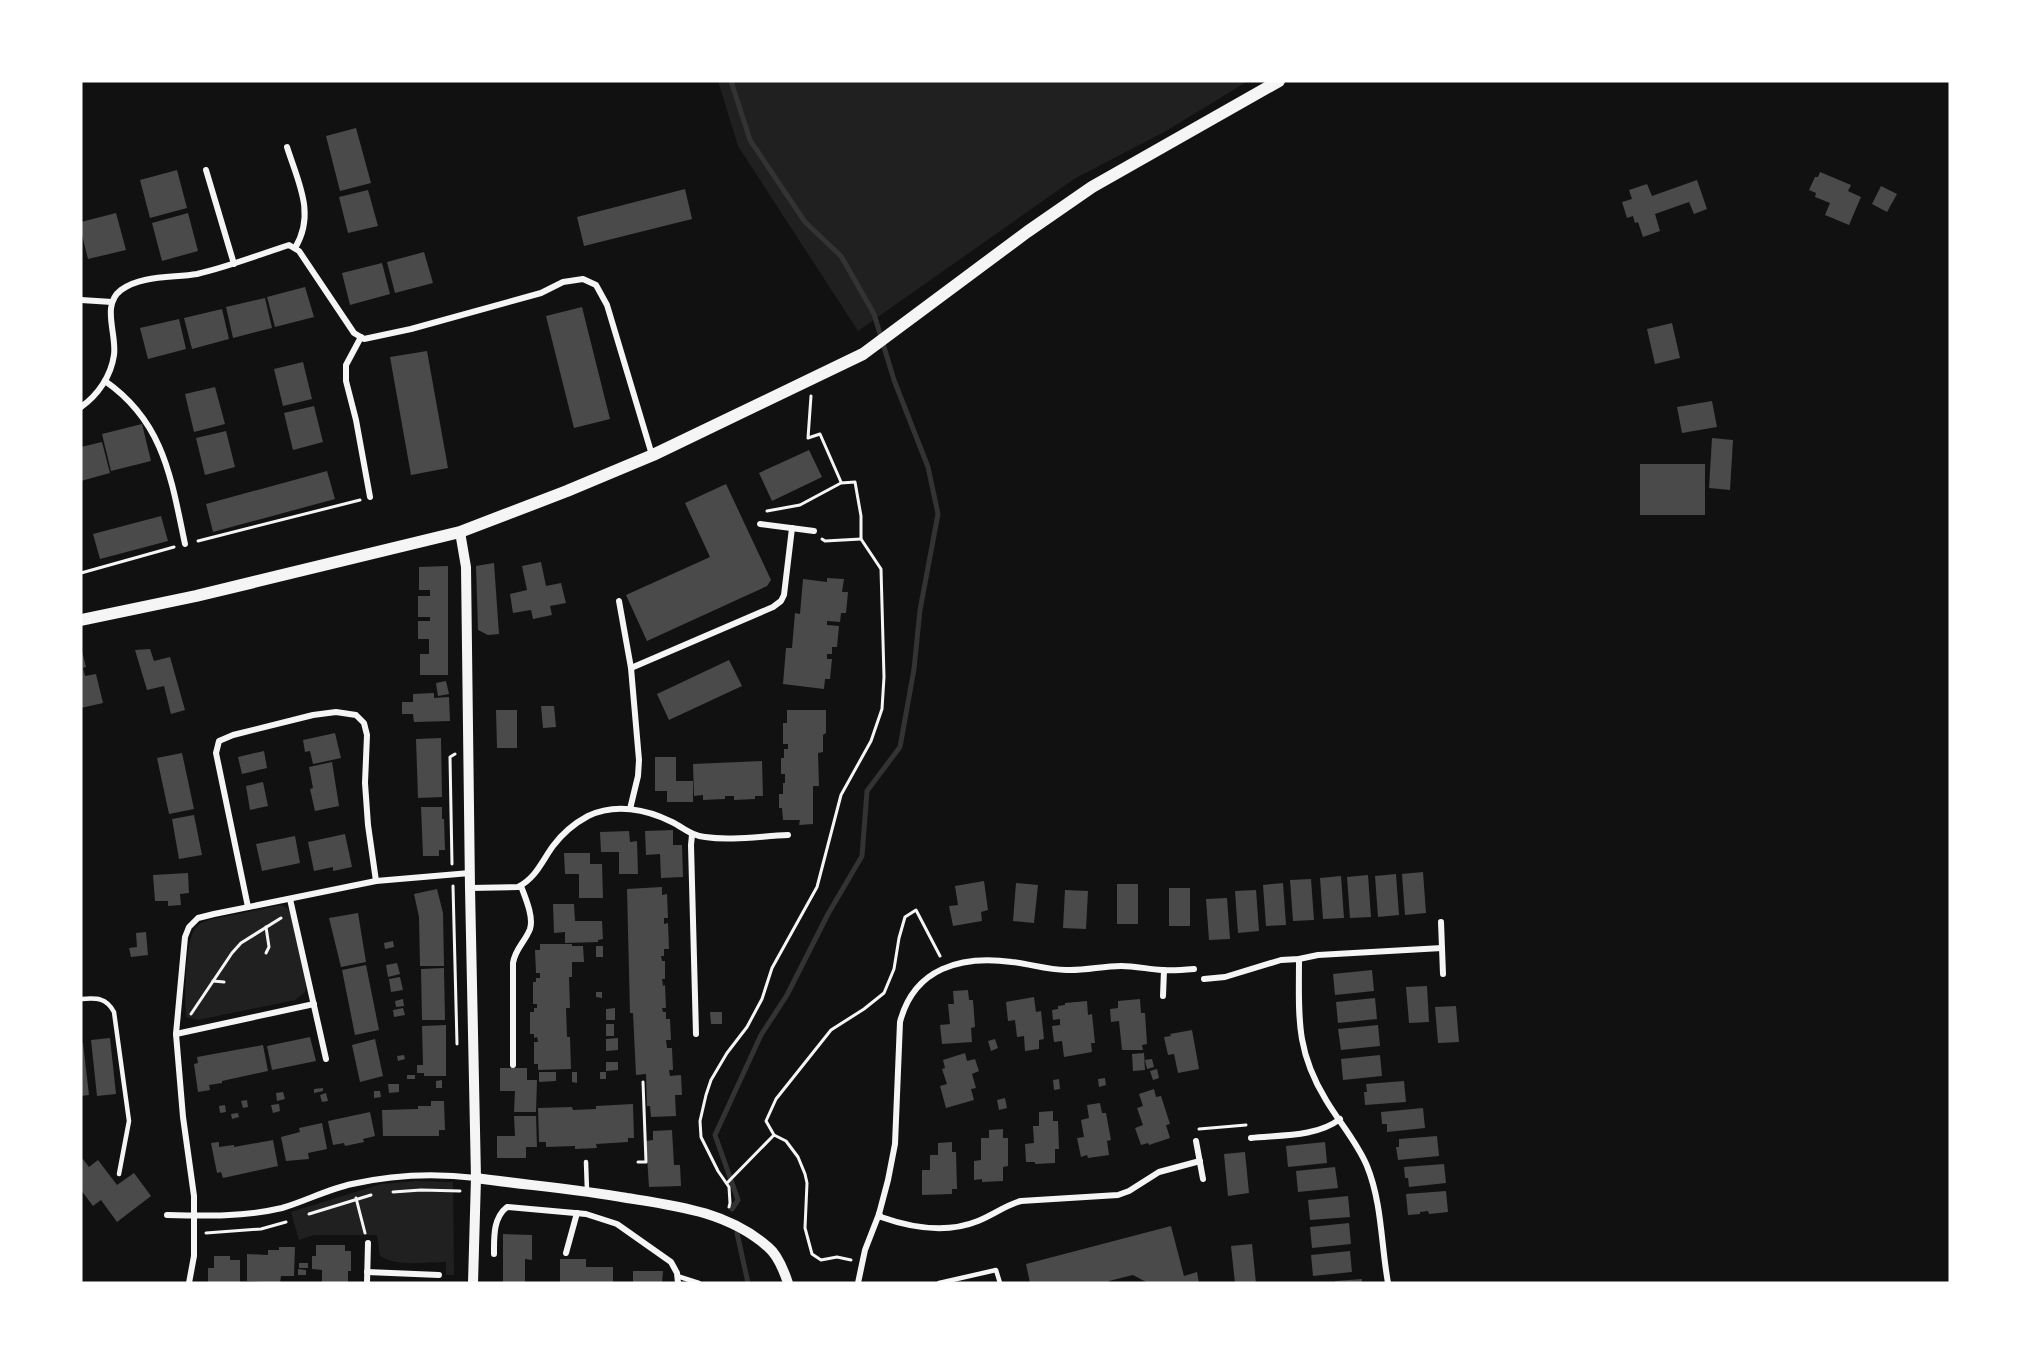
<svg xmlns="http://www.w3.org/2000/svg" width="2031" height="1364" viewBox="0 0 2031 1364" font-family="Jost,sans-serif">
  <rect width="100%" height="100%" fill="#111"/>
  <g fill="#202020">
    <path d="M718 81H1248L1166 131 1074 179 858 331 738 146Z"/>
    <path d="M281 905 287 908 290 912 307 985 305 992 295 1000 198 1020 186 1017C185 998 185 947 194 930 197 924 203 922 209 920Z"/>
    <path d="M416 1181 453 1182 454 1275H446V1262C425 1262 398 1267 380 1256L377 1235H314L299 1240 291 1212 381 1184Z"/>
  </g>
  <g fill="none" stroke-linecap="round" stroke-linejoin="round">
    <g stroke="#333" stroke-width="5">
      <path d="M731 81 750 140 805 222 841 256 874 314 894 380 928 467 938 514 920 610 914 669 900 747 867 791 862 856 828 914 787 995 761 1035 715 1135 738 1200 732 1209"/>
      <path d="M737 1233 748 1283"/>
    </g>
  </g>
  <g fill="#4a4a4a">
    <path d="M356 128 371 183 340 191 326 136Z"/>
    <path d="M177 170 187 208 150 218 140 180Z"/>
    <path d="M1820 172 1851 185 1848 191 1861 197 1849 225 1825 215 1830 203 1815 197 1816 193 1809 190 1815 177H1818Z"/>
    <path d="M1697 180 1707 209 1694 214 1689 202 1655 214 1660 231 1643 237 1638 222 1635 223 1633 216 1627 218 1622 202 1632 199 1629 190 1647 184 1652 196Z"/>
    <path d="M1881 186 1897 194 1887 212 1872 204Z"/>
    <path d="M685 189 692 219 584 246 577 217Z"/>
    <path d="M368 190 378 226 348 233 339 197Z"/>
    <path d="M116 213 126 250 88 259 81 231V222Z"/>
    <path d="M188 213 198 251 162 261 152 223Z"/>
    <path d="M424 252 433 283 395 293 387 262Z"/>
    <path d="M382 263 390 294 350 305 342 273Z"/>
    <path d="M305 287 314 317 275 327 267 297Z"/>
    <path d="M265 298 272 328 233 338 226 307Z"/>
    <path d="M582 307 610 419 574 428 546 316Z"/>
    <path d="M222 309 229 339 192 349 184 318Z"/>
    <path d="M179 319 186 349 148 359 140 328Z"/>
    <path d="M1672 323 1680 358 1655 364 1647 329Z"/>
    <path d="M427 351 448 468 411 475 390 357Z"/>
    <path d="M303 362 312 399 283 406 274 369Z"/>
    <path d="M215 387 225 424 194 432 185 394Z"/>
    <path d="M1712 401 1717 427 1682 433 1677 407Z"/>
    <path d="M314 406 323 442 293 450 284 413Z"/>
    <path d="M142 424 151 461 111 471 102 434Z"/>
    <path d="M226 431 235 467 205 475 196 438Z"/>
    <path d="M1712 438 1733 440 1730 490 1709 488Z"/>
    <path d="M102 442 110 473 81 481V447Z"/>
    <path d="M809 450 822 477 772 501 759 473Z"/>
    <rect x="1640" y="464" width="65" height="51"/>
    <path d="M327 471 335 499 213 532 206 504Z"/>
    <path d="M726 484 771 580 767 586 647 641 626 595 710 557 685 503Z"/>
    <path d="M161 516 168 541 100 559 93 534Z"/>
    <path d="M541 562 546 586 561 583 566 603 550 606 552 615 533 619 531 610 513 613 510 594 527 590 522 566Z"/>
    <path d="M494 563 499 634 488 635 478 630 476 566Z"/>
    <path d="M448 566V675H420V654H429V639H418V621H430V617H418V596H430V590H419V567Z"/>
    <path d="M827 578 844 579 842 592H848L846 613H841L840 622 827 621V625L839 626 837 647H832V654H827V659H832L830 679H825L824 689 783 684 786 648H792L795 613 800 614 803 579 827 582Z"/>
    <path d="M81 647 86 667 83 668 85 676 96 674 103 703 81 708Z"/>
    <path d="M150 649 154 661 170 657 185 710 171 714 164 686 147 690 135 650Z"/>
    <path d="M729 660 742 686 669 720 657 694Z"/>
    <path d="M446 681 449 694 438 696 436 683Z"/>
    <path d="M434 693V698L449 697 450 721 414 722 413 714H402V702H413V694Z"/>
    <path d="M541 706H554L556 727 543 728Z"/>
    <path d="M496 710H517V748H497Z"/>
    <path d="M787 710H826V733L823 735V752L818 753 819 786H813V824L799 825 800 820H783L782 808H779V794H783V783H785V774H781V758H784V749H788V744H783V723H787Z"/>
    <path d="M335 733 341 758 313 764 310 751 305 752 303 740Z"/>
    <path d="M441 738 442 797 418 798 416 739Z"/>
    <path d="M264 751 267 768 242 774 238 757Z"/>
    <path d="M182 753 194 809 169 814 157 758Z"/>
    <path d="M655 757H676V781H693V802H667V791H655Z"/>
    <path d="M762 761 763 796H755V799L734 800V796H725V799L703 800V795L694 796 693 764Z"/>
    <path d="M332 762 339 806 315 811 310 789 313 788 309 767Z"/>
    <path d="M263 782 268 806 250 810 246 786Z"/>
    <path d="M421 807H442V819H444L445 850H439V856H423Z"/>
    <path d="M194 815 202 855 179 859 172 819Z"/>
    <path d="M673 830V845H682L683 877 661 878 660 854 646 855 645 831Z"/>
    <path d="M629 831 630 842 637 841 638 874H619V852H601L600 832Z"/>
    <path d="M345 834 352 867 333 871V867L314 871 308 842Z"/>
    <path d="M295 836 300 863 262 871 256 844Z"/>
    <path d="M564 853H590V864H602L603 898H579V874H565Z"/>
    <path d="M1423 872 1426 913 1405 915 1402 874Z"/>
    <path d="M188 873 189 893 180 894 181 905 168 906V901H155L153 875Z"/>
    <path d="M1396 874 1399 915 1378 917 1375 876Z"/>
    <path d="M1368 875 1371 917 1350 918 1347 877Z"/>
    <path d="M1341 876 1344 918 1323 919 1320 878Z"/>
    <path d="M1311 879 1314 920 1293 921 1290 880Z"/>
    <path d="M984 881 988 910 981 912 982 921 953 926 949 906 958 905 955 886Z"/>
    <path d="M1016 883 1038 885 1034 923 1013 921Z"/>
    <path d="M1283 883 1286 925 1266 926 1263 885Z"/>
    <rect x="1117" y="884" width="21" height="40"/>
    <path d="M662 887V895L667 894 668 918H664V924L668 923 669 949H664V956H661L662 961H665V979H662L663 986 665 985 666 1008H662L663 1012H666V1019H670L671 1040H666L667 1048H672L673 1070H669L670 1076 681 1075 682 1095H675L676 1116 651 1117 650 1106H647L646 1074 636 1075 633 1013H630L627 889Z"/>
    <rect x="1169" y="888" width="21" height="38"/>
    <path d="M437 889 443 913 444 966H420L419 917 414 894Z"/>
    <path d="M1065 890 1088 891 1086 929 1063 928Z"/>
    <path d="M1256 890 1259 931 1238 933 1235 891Z"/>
    <path d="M1227 898 1230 939 1209 940 1206 899Z"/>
    <path d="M553 904H574L575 921H602L603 939 598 940V942L565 943V932L554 933Z"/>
    <path d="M358 913 366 962 341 967 329 918Z"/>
    <path d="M146 932 148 955 131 957 129 948 137 947 136 933Z"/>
    <path d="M393 941 394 947 385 949 384 943Z"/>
    <path d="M540 944H572V946H583L584 962H572V977H569L570 1008H566L567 1037H570L571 1069 538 1070V1064H534V1042H538L537 1037 534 1038V1034H530V1012H534V1008H537V1004H533V982H536V978H540V973H536L535 950H540Z"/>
    <rect x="596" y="946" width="7" height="11"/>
    <path d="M397 963 400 974 388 977 386 965Z"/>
    <path d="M366 965 379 1030 355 1035 342 970Z"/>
    <path d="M444 968 445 1020H422L421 969Z"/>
    <path d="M1372 970 1374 991 1335 995 1333 974Z"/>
    <path d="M400 977 403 990 391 992 389 979Z"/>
    <path d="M1427 986 1429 1022 1409 1023 1406 987Z"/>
    <path d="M968 990 969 1000H973L975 1027 971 1028 972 1042 942 1044 940 1025 950 1024 948 1004H954L953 991Z"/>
    <path d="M596 992H602V998L596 997Z"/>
    <path d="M1034 997 1036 1012 1041 1011 1044 1039 1039 1040V1049L1025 1051 1024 1036 1017 1037 1015 1020 1008 1021 1006 1002Z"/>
    <path d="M1375 998 1377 1019 1338 1023 1336 1002Z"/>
    <path d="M403 999 404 1006 396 1007 395 1001Z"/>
    <path d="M1140 999 1141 1013H1145L1147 1044 1142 1045 1143 1050H1122L1119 1021 1111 1022 1110 1009 1118 1008V1001Z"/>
    <path d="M1087 1001 1088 1015 1092 1014 1095 1043H1091L1092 1052 1064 1057 1062 1041 1054 1042 1052 1026 1060 1025V1019L1053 1020 1052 1010 1058 1009V1006L1065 1005V1003Z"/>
    <path d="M1456 1006 1459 1042 1438 1043 1435 1007Z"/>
    <path d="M403 1008 405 1015 394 1017 393 1010Z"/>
    <path d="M615 1008V1020H606V1009Z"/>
    <path d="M710 1012H722V1024H711Z"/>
    <rect x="606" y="1024" width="8" height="12"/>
    <path d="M446 1025V1076H424V1073H417V1065H423L422 1026Z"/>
    <path d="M1378 1025 1380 1046 1341 1050 1338 1029Z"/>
    <path d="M1192 1030 1199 1069 1178 1073 1174 1054 1168 1055 1164 1037 1171 1036 1170 1034Z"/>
    <path d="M310 1037 316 1061 272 1070 267 1046Z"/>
    <path d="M110 1038 116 1094 97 1096 91 1040Z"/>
    <path d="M618 1038V1050L606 1051V1039Z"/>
    <path d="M375 1039 383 1076 360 1082 352 1045Z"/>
    <path d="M995 1039 998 1048 991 1051 988 1041Z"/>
    <path d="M81 1043H83L89 1095 81 1096Z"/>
    <path d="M263 1045 268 1071 222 1081V1083L209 1085 210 1090 198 1092 194 1064 198 1063 197 1057Z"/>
    <path d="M965 1053 967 1061 975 1059 979 1071 972 1074 976 1088 971 1089 974 1100 946 1108 940 1086 947 1084 942 1069 945 1068 943 1060Z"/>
    <path d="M1144 1053 1145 1070 1133 1071 1132 1054Z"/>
    <path d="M404 1055 405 1059 398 1061 397 1056Z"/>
    <path d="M1380 1055 1382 1076 1343 1080 1341 1059Z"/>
    <path d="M1152 1059 1154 1067 1147 1069 1145 1060Z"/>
    <path d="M606 1062H618V1070L606 1071Z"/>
    <path d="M500 1068H527V1080H537L536 1112H514L515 1091H500Z"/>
    <path d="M1157 1069 1159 1078 1153 1080 1150 1071Z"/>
    <path d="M539 1072H556V1081L539 1082Z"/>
    <path d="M572 1072H577V1083L572 1082Z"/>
    <rect x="600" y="1072" width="6" height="7"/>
    <rect x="407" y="1075" width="8" height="4"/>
    <path d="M1105 1078 1106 1085 1099 1087 1098 1079Z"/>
    <path d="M1059 1079 1060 1089 1054 1090 1053 1080Z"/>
    <path d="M442 1080V1088H436V1081Z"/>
    <path d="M1404 1081 1406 1102 1365 1105 1364 1092H1367L1366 1084Z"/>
    <path d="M388 1084H399V1092L389 1093Z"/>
    <path d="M323 1088V1091L314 1093V1089Z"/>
    <path d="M1154 1089 1156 1097 1161 1096 1170 1124 1166 1125 1170 1138 1149 1145 1148 1143 1141 1145 1135 1128 1143 1125 1137 1108 1143 1106 1139 1094Z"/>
    <path d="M374 1091H380L381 1097 374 1098Z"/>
    <path d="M283 1092 285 1099 277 1101 276 1093Z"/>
    <path d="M326 1093 328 1101 322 1102 320 1095Z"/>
    <path d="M1005 1098 1007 1108 999 1110 997 1100Z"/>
    <path d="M247 1100 248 1107 243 1108 241 1101Z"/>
    <path d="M431 1101H444L445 1130H439V1136H383L382 1110 418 1109V1106H431Z"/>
    <path d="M1100 1103 1102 1113H1106L1111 1140 1107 1141 1109 1155 1088 1158 1087 1155 1081 1157 1077 1138 1084 1137 1081 1120 1089 1118 1087 1105Z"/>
    <path d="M279 1104 280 1111 273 1113 271 1105Z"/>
    <path d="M633 1104 634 1138H628V1142L596 1144 597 1148 575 1149V1146L546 1147V1142H539L538 1108 572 1107 573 1110 596 1109V1106Z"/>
    <path d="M225 1105 226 1112 220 1113 219 1106Z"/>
    <path d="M1423 1108 1425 1128 1387 1132V1124H1382L1381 1112Z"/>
    <path d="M1053 1111V1121H1058L1059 1149H1055V1163L1035 1164V1162H1026L1025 1144 1034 1143 1033 1126H1039V1112Z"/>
    <path d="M370 1112 375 1136 363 1139 364 1142 345 1146 344 1143 333 1145 328 1121Z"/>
    <path d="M238 1113 239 1117 232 1119 231 1114Z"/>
    <path d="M514 1116H536L537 1147H526V1158H497V1136H515Z"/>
    <path d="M322 1123 327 1149 308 1153 309 1159 286 1161 281 1137 300 1132 299 1128Z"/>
    <path d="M1003 1129V1138H1008V1166L1003 1167V1181L982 1182V1179L974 1180V1161L981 1160V1138H989V1130Z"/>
    <path d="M672 1130 674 1165H680L681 1186 649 1187 646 1141 653 1140V1131Z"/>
    <path d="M1437 1136 1439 1156 1398 1160 1396 1147H1399V1139Z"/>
    <path d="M273 1140 278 1166 223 1178 221 1172 217 1173 211 1143 219 1142V1147L234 1145V1147Z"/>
    <path d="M952 1142V1152H956L957 1189H952V1194L922 1195V1170H930V1155H938V1143Z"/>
    <path d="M1325 1142 1327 1163 1288 1167 1286 1146Z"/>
    <path d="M1245 1152 1249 1193 1228 1196 1224 1154Z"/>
    <path d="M83 1159 89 1167 98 1160 117 1185 134 1173 151 1196 117 1222 101 1200 93 1206 81 1190V1161Z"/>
    <path d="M1444 1164 1446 1183 1409 1187 1408 1178H1405L1404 1167Z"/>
    <path d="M1335 1167 1338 1188 1298 1192 1296 1171Z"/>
    <path d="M1446 1191 1448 1212 1429 1214 1428 1211 1420 1212V1214L1408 1215 1406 1194Z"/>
    <path d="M1348 1196 1350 1217 1310 1220 1308 1200Z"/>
    <path d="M1349 1223 1351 1244 1312 1248 1310 1227Z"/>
    <path d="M1171 1226 1184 1276 1197 1272 1199 1283H1148L1133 1275 1109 1281 1108 1283H1030L1026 1264Z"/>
    <path d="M503 1234 532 1235V1260L525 1259V1283H503Z"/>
    <path d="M1252 1244 1256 1283H1235L1231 1246Z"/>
    <path d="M316 1245H345V1251H351V1271H348V1283H322V1270L312 1269V1256H316Z"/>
    <path d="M279 1247H295L294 1276H281L280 1283 247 1281V1254L268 1255V1250H279Z"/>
    <path d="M1350 1251 1352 1272 1313 1276 1311 1255Z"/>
    <path d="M214 1256H230V1260H240V1283H208V1268H214Z"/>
    <path d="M560 1259H586V1267H613V1283L560 1282Z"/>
    <rect x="299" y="1263" width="9" height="5"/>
    <path d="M298 1269 306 1270V1275H298Z"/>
    <path d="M633 1271H663L662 1283H633Z"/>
    <path d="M1362 1279V1283H1335V1281Z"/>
  </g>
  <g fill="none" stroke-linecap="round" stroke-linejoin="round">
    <g stroke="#f5f5f5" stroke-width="3">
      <path d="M811 396 808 438 820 434 841 482"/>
      <path d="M822 539 825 541 861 539"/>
      <path d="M198 541 360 500"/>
      <path d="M81 573 174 547"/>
      <path d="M452 864 450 757 455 754"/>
      <path d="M453 886 457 1044"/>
      <path d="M266 927 269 947 266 953"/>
      <path d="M213 981 224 982"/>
      <path d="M191 1014 232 953 241 943 281 918"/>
      <path d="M1199 1129 1246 1125"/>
      <path d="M638 1162H646L643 1082"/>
      <path d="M727 1183 774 1135"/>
      <path d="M393 1192 421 1190 460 1191"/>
      <path d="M356 1198 365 1233"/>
      <path d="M729 1207 730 1203 729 1187 718 1171 701 1137 700 1121 706 1095 711 1080 727 1053 747 1027 762 999 772 968 817 887 841 795 871 741 882 709 884 677 881 569 861 539V516L855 482 841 483 800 505 767 511"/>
      <path d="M309 1214 371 1195"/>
      <path d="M206 1233 261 1229 286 1222"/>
      <path d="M851 1260 837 1257 821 1260 812 1254 805 1228 807 1183 805 1174 798 1157 786 1141 774 1135 766 1121 776 1099 831 1030 864 1009 884 993 894 969 899 938 905 917 916 910 940 956"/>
    </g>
    <g stroke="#f5f5f5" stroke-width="4.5">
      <path d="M81 999C96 998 106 997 114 1012L129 1121 119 1174"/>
      <path d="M586 1162 587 1191"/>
      <path d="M677 1276 699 1283"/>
      <path d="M939 1283 996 1270 1000 1283"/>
    </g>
    <g stroke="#f5f5f5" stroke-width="6">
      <path d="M287 147C298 182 316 214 295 248"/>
      <path d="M206 170 234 264"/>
      <path d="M81 300 112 302"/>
      <path d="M361 337 346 365V381L356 420 370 497"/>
      <path d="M105 381C164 422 171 478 185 544"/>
      <path d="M81 407C98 395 111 376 114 355 117 334 101 305 121 290 141 275 173 278 197 274 228 267 258 255 289 245L299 251 354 333 364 339 411 329 541 293 563 282 583 279 596 285 607 305 652 455"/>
      <path d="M760 524 814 531"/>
      <path d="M619 601 631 668 639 760 638 776 630 809"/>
      <path d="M631 668 773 607 781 601 784 595 792 528"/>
      <path d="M692 835 691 845 696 1034"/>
      <path d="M470 888 518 887C536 878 542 861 553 846 562 834 575 823 588 816 615 803 646 809 672 822 684 828 692 836 705 837 731 841 761 836 788 835"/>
      <path d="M290 899 326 1059"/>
      <path d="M248 907 216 753 219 741 233 735 313 715 336 712 356 715 364 723 367 735 365 783 368 825 376 881"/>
      <path d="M1441 922 1443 974"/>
      <path d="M1299 959C1299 1016 1295 1049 1326 1100 1339 1122 1357 1142 1367 1166 1382 1203 1381 1244 1388 1283"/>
      <path d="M1204 979 1225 977 1281 960 1299 959 1318 955 1442 948"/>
      <path d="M1163 996 1164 970"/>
      <path d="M176 1034 314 1004"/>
      <path d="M513 1065V963C515 949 525 942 530 929 534 917 525 897 521 886"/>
      <path d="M1251 1138C1280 1135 1317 1137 1340 1119"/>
      <path d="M1196 1141 1203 1179"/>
      <path d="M879 1214 881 1217C912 1228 946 1234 978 1221 993 1215 1006 1205 1021 1201L1118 1195 1129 1191 1159 1172 1200 1161"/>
      <path d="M167 1215C206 1216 244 1217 282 1208 306 1201 328 1189 352 1184 392 1175 435 1173 476 1178"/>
      <path d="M566 1253 577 1213"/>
      <path d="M494 1254C494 1237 493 1218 507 1207L586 1214 617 1224 671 1262 677 1273 678 1283"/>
      <path d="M367 1272 439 1275"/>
      <path d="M189 1283 194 1256V1196L183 1117 176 1034 185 937 189 927 198 918 214 914 376 881 470 873"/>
      <path d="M367 1283 368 1243"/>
      <path d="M858 1283 865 1250 879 1214 888 1180 895 1144 900 1022C914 968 961 955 1012 962 1030 964 1048 970 1066 970 1085 971 1102 966 1121 966 1134 966 1148 969 1162 970 1172 971 1183 970 1194 969"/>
    </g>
    <g stroke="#f5f5f5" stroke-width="10">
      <path d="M460 532 466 567 470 888 476 1178 473 1283"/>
      <path d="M476 1178C526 1185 577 1189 627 1198 678 1206 728 1212 768 1247 778 1255 784 1271 788 1283"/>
    </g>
    <path stroke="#f5f5f5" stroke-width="12" d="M81 620 196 596 460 532 567 491 653 455 863 354 1027 232 1092 187 1279 81"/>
  </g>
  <rect width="2031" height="1364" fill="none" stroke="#ffffff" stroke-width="165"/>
</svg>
